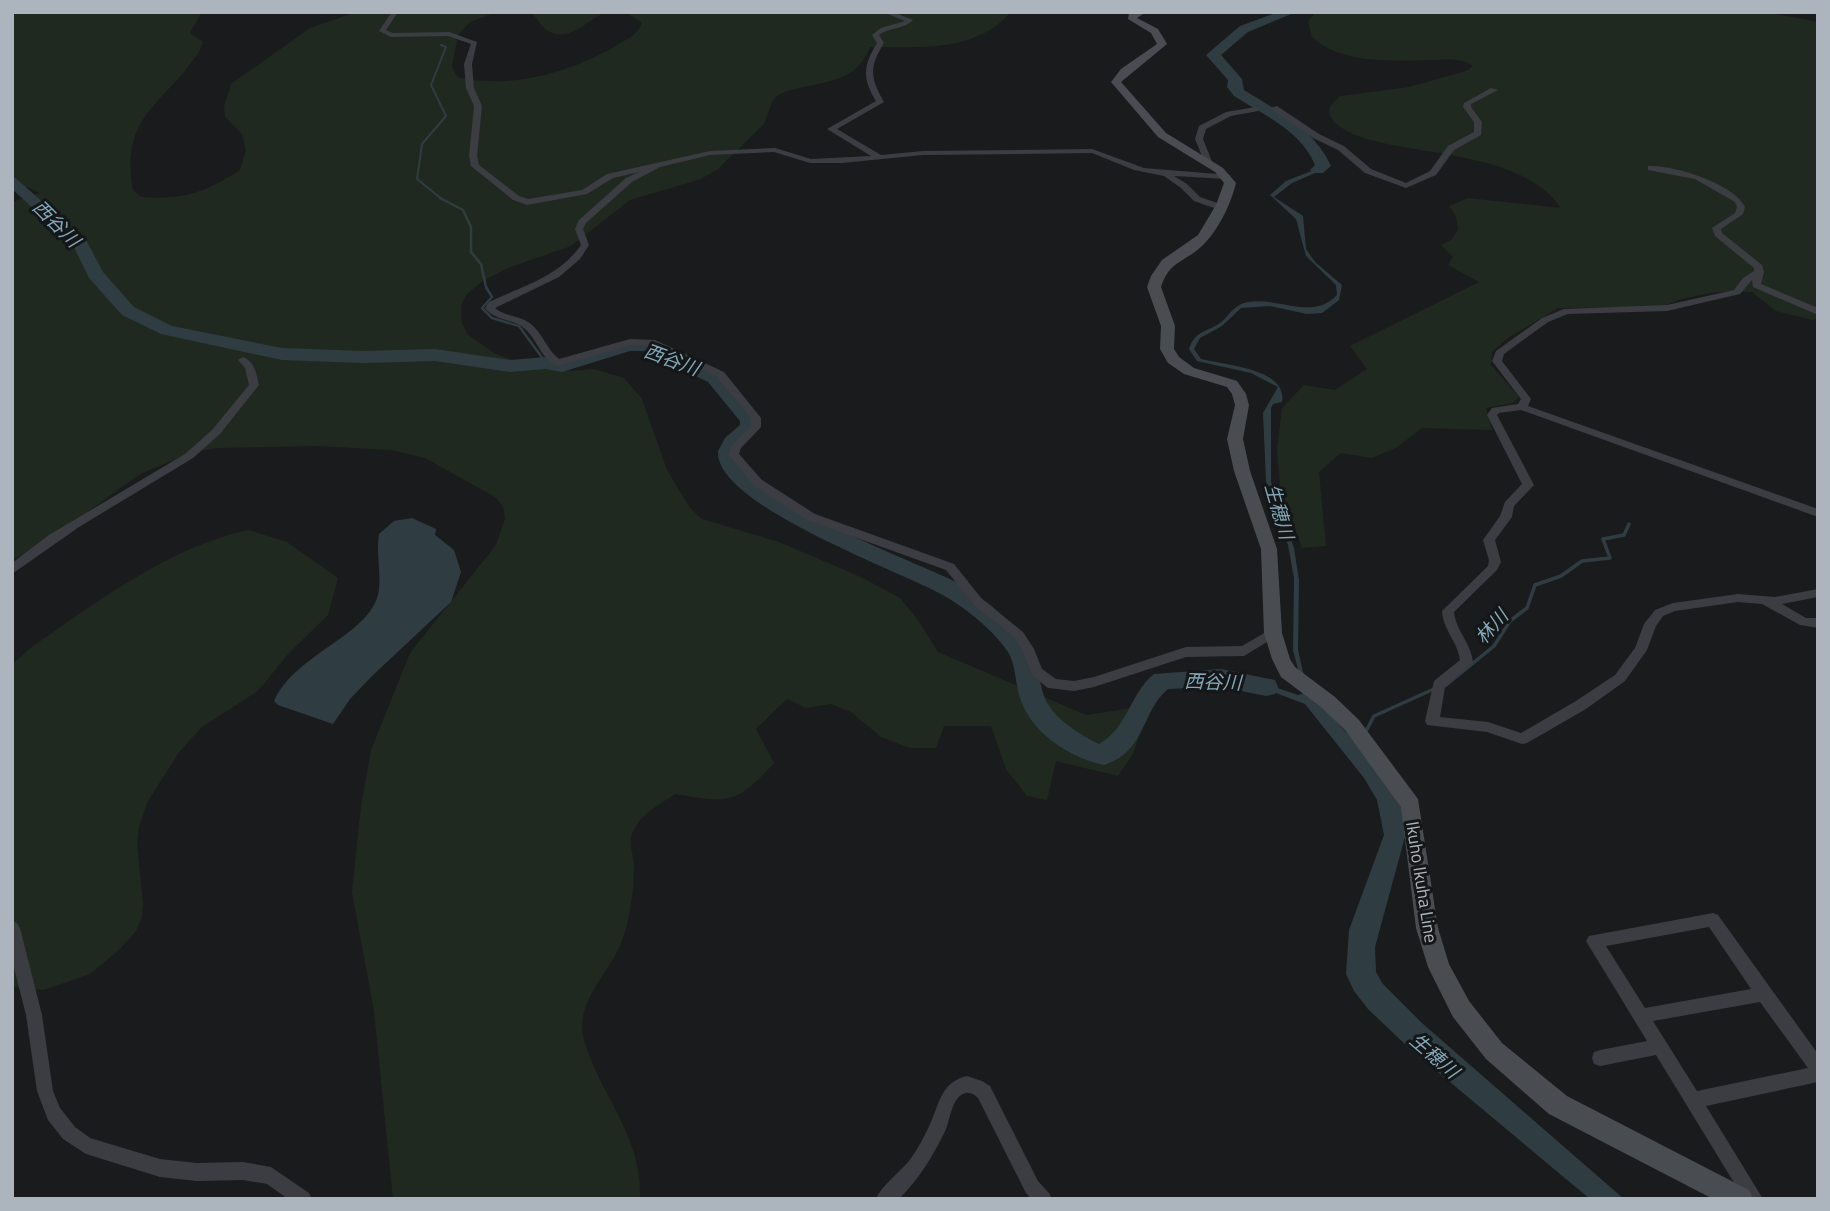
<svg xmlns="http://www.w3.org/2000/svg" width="1830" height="1211" viewBox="0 0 1830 1211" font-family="'Titillium Web','Noto Sans JP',sans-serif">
  <rect width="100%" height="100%" fill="#1a1b1d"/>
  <g fill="#202920">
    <path d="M18 12H202L190 33 203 42 200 50C167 103 119 114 133 190L141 197C183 200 204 193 240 170L246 150 242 134 225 117 224 106 231 84 310 28 356 12H496L470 22 458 35 452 66 457 77C510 90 573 72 619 44 629 38 638 34 642 23L626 12H1011C976 53 919 47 870 47 854 89 814 79 778 95L772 102 764 124 718 169 701 179 630 200 571 246 508 268 481 282 466 295 461 307 462 323 467 334 494 353 517 362 571 371 594 369 624 378 642 399 667 470 690 508 702 519 779 542 861 577 900 598 918 620 938 652 1086 715 1132 708 1143 724 1133 754 1118 776 1056 761 1047 800 1027 796 1006 769 991 726H944L936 748H910L881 737 851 712 831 704 806 708 787 699 756 729 774 763C736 805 728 803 675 794 659 805 636 816 631 838 630 846 633 856 634 864 634 890 630 924 619 948 605 977 574 1005 584 1040 601 1098 642 1134 640 1199H393L374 1011 352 892 361 806 371 750 410 653 496 545 505 518 503 506 495 497 425 458 391 450 318 446 216 448 191 453 140 474 54 536 12 561V202L40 193 27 187 12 189V15Z"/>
    <path d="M530 12H606C588 19 571 42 550 32 542 28 537 17 530 12Z"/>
    <path d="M1315 12H1766L1818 22V318L1813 320 1776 311 1752 292H1717L1681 299 1662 307 1558 308 1508 338 1492 352 1491 365 1519 397 1513 403 1486 408 1492 430 1422 428 1396 448 1372 458 1341 453 1319 472 1326 546 1302 548 1280 486 1277 450 1282 408 1304 385 1335 390 1367 369 1350 346 1479 282 1448 265 1453 257 1441 245 1451 240 1458 230 1456 216 1449 206 1468 198 1561 208C1511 135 1354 164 1329 114L1330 106 1340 96 1409 87 1466 71 1473 66C1461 57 1444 60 1430 60 1393 61 1340 64 1312 37L1308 22Z"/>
    <path d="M248 530 287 542 338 578 328 615 289 653 258 691 202 727 180 751 148 801 139 826 137 844 143 904 142 917 136 931 119 950 90 974 44 990 12 987V665L29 649C97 602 167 548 248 530Z"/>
  </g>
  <g fill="#2f3d42">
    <path d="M1313 144 1321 152 1324 169 1292 183 1274 197 1303 216 1306 249 1315 262 1342 285 1339 300 1322 313 1307 314 1270 306 1241 308 1222 326 1200 338 1194 349 1201 359C1223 365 1288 368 1282 402L1273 404 1271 408V482L1294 548 1299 580 1298 650 1303 672 1312 695 1368 756 1403 808 1406 833 1375 947 1376 972 1382 983 1423 1024 1624 1199H1590L1408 1047 1368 1009 1354 991 1346 974 1349 930 1384 835 1377 800 1364 778 1305 704 1263 688 1237 682V679L1257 681 1298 695 1304 693 1293 650 1294 578 1288 545 1266 481 1263 413 1278 387 1251 373 1197 361 1189 349C1194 333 1204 332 1217 325 1229 318 1232 305 1248 302 1279 297 1313 321 1337 295L1336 285 1306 256 1296 219 1270 195 1286 181 1319 168 1321 164 1312 149Z"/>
    <path d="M412 518 436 529 435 535 454 550 461 572 451 602 372 676 350 699 333 724 278 705 274 701C297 651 374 635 379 589 381 572 376 553 379 534L394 521Z"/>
  </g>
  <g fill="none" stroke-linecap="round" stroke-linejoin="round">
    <path stroke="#2f3d42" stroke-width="2" d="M441 45 446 47 431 85 446 116 422 144 417 179 443 200"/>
    <path stroke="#2f3d42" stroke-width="2.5" d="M440 198 463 210 471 227V252L481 264 486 287 492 297 482 308 492 318 519 326 546 363"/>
    <g stroke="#2f3d42" stroke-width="3.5">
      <path d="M1445 686 1494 646 1510 621 1527 608 1535 585 1561 576 1582 561 1610 558 1603 539 1624 535 1629 524"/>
      <path d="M1365 733 1374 716 1434 689"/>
    </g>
    <g fill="#2f3d42" fill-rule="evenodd">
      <path d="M1278 12H1296L1248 32 1221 55 1242 79 1244 90C1277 111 1314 128 1331 166L1323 173H1313L1310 170 1315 165C1301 131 1264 115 1234 96L1227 87 1228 80 1206 55 1240 26Z"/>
      <path d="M12 175 86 240 103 272 134 307 172 326 282 348 363 351 435 349 510 360 546 357 561 360 629 341 648 340 707 364 722 374 760 420 757 431 738 451C736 496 917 562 956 582 983 597 1016 623 1031 650 1038 664 1039 681 1044 696 1051 717 1080 735 1099 744 1128 728 1130 693 1154 674L1221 669 1275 680 1278 687 1275 694 1266 696 1221 687 1168 689C1141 711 1147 751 1104 765 1070 758 1031 733 1020 698 1015 683 1016 665 1008 652 993 629 963 606 939 593 897 570 714 504 718 451L725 438 740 425V421L708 382 645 351H630L562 372 546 369 510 372 435 361 363 363 282 360 161 334 122 315 89 278 73 245 12 189Z"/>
    </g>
    <g fill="#3b3d42" fill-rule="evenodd">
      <path d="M392 12H398L386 30 392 33 449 32 477 42 472 64 474 88 482 106 477 156 479 165 519 196 528 199 582 190 607 174 710 151 775 148 811 159 871 156 827 129 876 101C862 78 863 66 877 43L872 35 881 28 905 21 883 12H893L913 20C903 30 889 27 879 35L884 43C869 67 870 78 884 102L837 129 881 155 923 151 1092 149 1144 168 1230 175 1231 177 1227 179 1174 176 1187 184 1200 197 1223 205 1224 207 1220 210 1194 201 1181 188 1164 176 1134 170 1092 153 923 155 842 163H810L774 152 710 155 660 167 632 182 586 223 583 229 589 245 580 259 559 277 495 308C505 317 520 315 531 324 543 334 547 350 559 359L630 339 655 340 724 372 761 418V427L741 448 739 454 762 480 815 514 954 564 982 599 1023 632 1034 649 1042 669 1056 679 1074 681 1094 677 1186 647 1242 646 1273 628 1277 630 1279 633 1277 636 1244 656 1186 657 1094 687 1074 691 1048 688 1032 675 1022 650 1015 638 974 605 946 570 807 520 754 486 728 454 732 445 751 426V418L716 376 650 345H631L558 366C540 359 538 340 525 329 513 318 496 322 485 308L489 302C522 286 559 277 581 245L575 229 579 220 626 178 639 172 613 178 587 194 527 205 513 200 471 166 469 156 474 106 466 88 464 64 471 44 448 36 391 37 379 31Z"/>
      <path d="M1491 88 1498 90 1471 104V107L1482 122 1481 135 1454 150 1436 175 1406 188 1365 173 1338 150 1313 138 1270 108 1277 106 1319 134 1344 146 1371 169 1406 183 1430 171 1448 146 1474 132V122L1463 107 1464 103Z"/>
      <path d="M1255 107 1259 109 1258 111 1231 116 1206 129 1203 139 1213 164 1206 166 1195 139 1199 126 1226 112Z"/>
      <path d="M1648 166C1674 165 1733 183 1745 207L1743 214 1721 229 1722 233 1762 265 1764 272 1761 284 1818 308V315L1753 287 1752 280 1740 294 1667 311 1568 314 1548 322 1504 354 1502 361 1531 399 1528 406 1818 509V517L1521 410 1499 413 1497 415 1534 485 1514 506 1512 517 1495 540 1501 562 1497 570 1454 612C1456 631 1471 643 1473 662L1445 687 1440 717 1488 722 1521 733 1576 701 1615 675 1635 648 1644 624 1655 610 1673 603 1738 594 1775 597 1818 589V597L1782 604 1806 618H1818V628L1800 625 1762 604 1738 602 1675 611 1663 616 1656 626 1647 650 1625 681 1586 709 1527 743 1522 744 1487 732 1427 725 1425 721 1434 681 1460 660C1458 642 1443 630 1442 611L1488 566 1489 560 1483 540 1500 516 1505 502 1522 484 1487 415 1492 408 1518 404 1521 399 1492 361 1496 351 1542 318 1564 309 1667 305 1734 290 1743 278 1754 271V268L1715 236 1712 228 1735 213 1737 207 1735 202 1695 179 1648 170Z"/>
      <path d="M243 357C255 362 256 373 259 385L220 434 193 458 79 527 12 574V563L49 535 185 454 212 430 249 385 245 368 238 360Z"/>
      <path d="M1713 913 1718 915 1818 1054V1082L1706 1106 1763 1199H1744L1656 1055 1600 1066 1594 1064 1592 1058 1594 1052 1600 1050 1647 1041 1589 946 1586 941 1589 936ZM1709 927 1751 989 1645 1008 1606 946ZM1760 1002 1808 1068 1697 1091 1653 1021Z"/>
      <path d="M12 921 17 923 20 928 42 1015 53 1091 60 1108 75 1127 90 1138 160 1159 197 1163 243 1162 271 1167 309 1193 312 1199H288L267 1184 243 1180 197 1181 160 1177 86 1154 63 1139 48 1120 37 1091 26 1015 12 960Z"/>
      <path d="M967 1076 982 1081 990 1086 1038 1181 1049 1193 1052 1199H1031L1026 1193 978 1098C974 1094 969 1091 963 1094 952 1099 950 1119 946 1129 934 1155 919 1179 899 1199H876C882 1185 899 1173 909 1161 918 1149 925 1135 931 1122 940 1101 942 1082 967 1076Z"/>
    </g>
    <path fill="#494d52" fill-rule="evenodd" d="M1146 12 1137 18 1158 29 1167 44 1121 82 1166 133 1223 168 1236 183C1231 204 1218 231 1202 246 1184 263 1170 260 1161 287L1175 326 1174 349 1179 357 1194 368 1237 381 1246 394 1249 405 1243 439 1250 471 1277 549 1282 633 1290 659 1295 667 1335 697 1359 720 1418 799 1438 928 1449 964 1469 1001 1502 1043 1567 1096 1749 1190 1753 1199H1713L1549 1114 1486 1059 1453 1017 1428 967 1416 928 1401 807 1345 730 1321 707 1281 677 1272 659 1264 633 1261 549 1234 471 1227 439 1235 405 1232 394 1227 387 1184 374 1168 363 1160 349 1161 326 1147 287 1151 276 1162 260 1198 235 1216 205 1224 183 1215 172 1158 137 1111 82 1121 69 1157 44 1151 33 1128 19 1129 13Z"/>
  </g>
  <g text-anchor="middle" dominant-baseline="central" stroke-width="6" stroke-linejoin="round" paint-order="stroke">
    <g font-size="18" fill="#acb4bd" stroke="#151618">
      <text transform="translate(1422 882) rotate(81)">Ikuho Ikuha Line</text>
    </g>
    <g font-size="19" font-style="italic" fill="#83a8b9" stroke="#151618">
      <text transform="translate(57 223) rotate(45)">西谷川</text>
      <text transform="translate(672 359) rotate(20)">西谷川</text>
      <text transform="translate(1280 511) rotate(74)">生穂川</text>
      <text transform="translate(1491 626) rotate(-48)">林川</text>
      <text transform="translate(1213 681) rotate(2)">西谷川</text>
      <text transform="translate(1435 1055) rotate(41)">生穂川</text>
    </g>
  </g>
  <rect width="1830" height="1211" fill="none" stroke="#acb4bd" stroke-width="28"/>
</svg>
